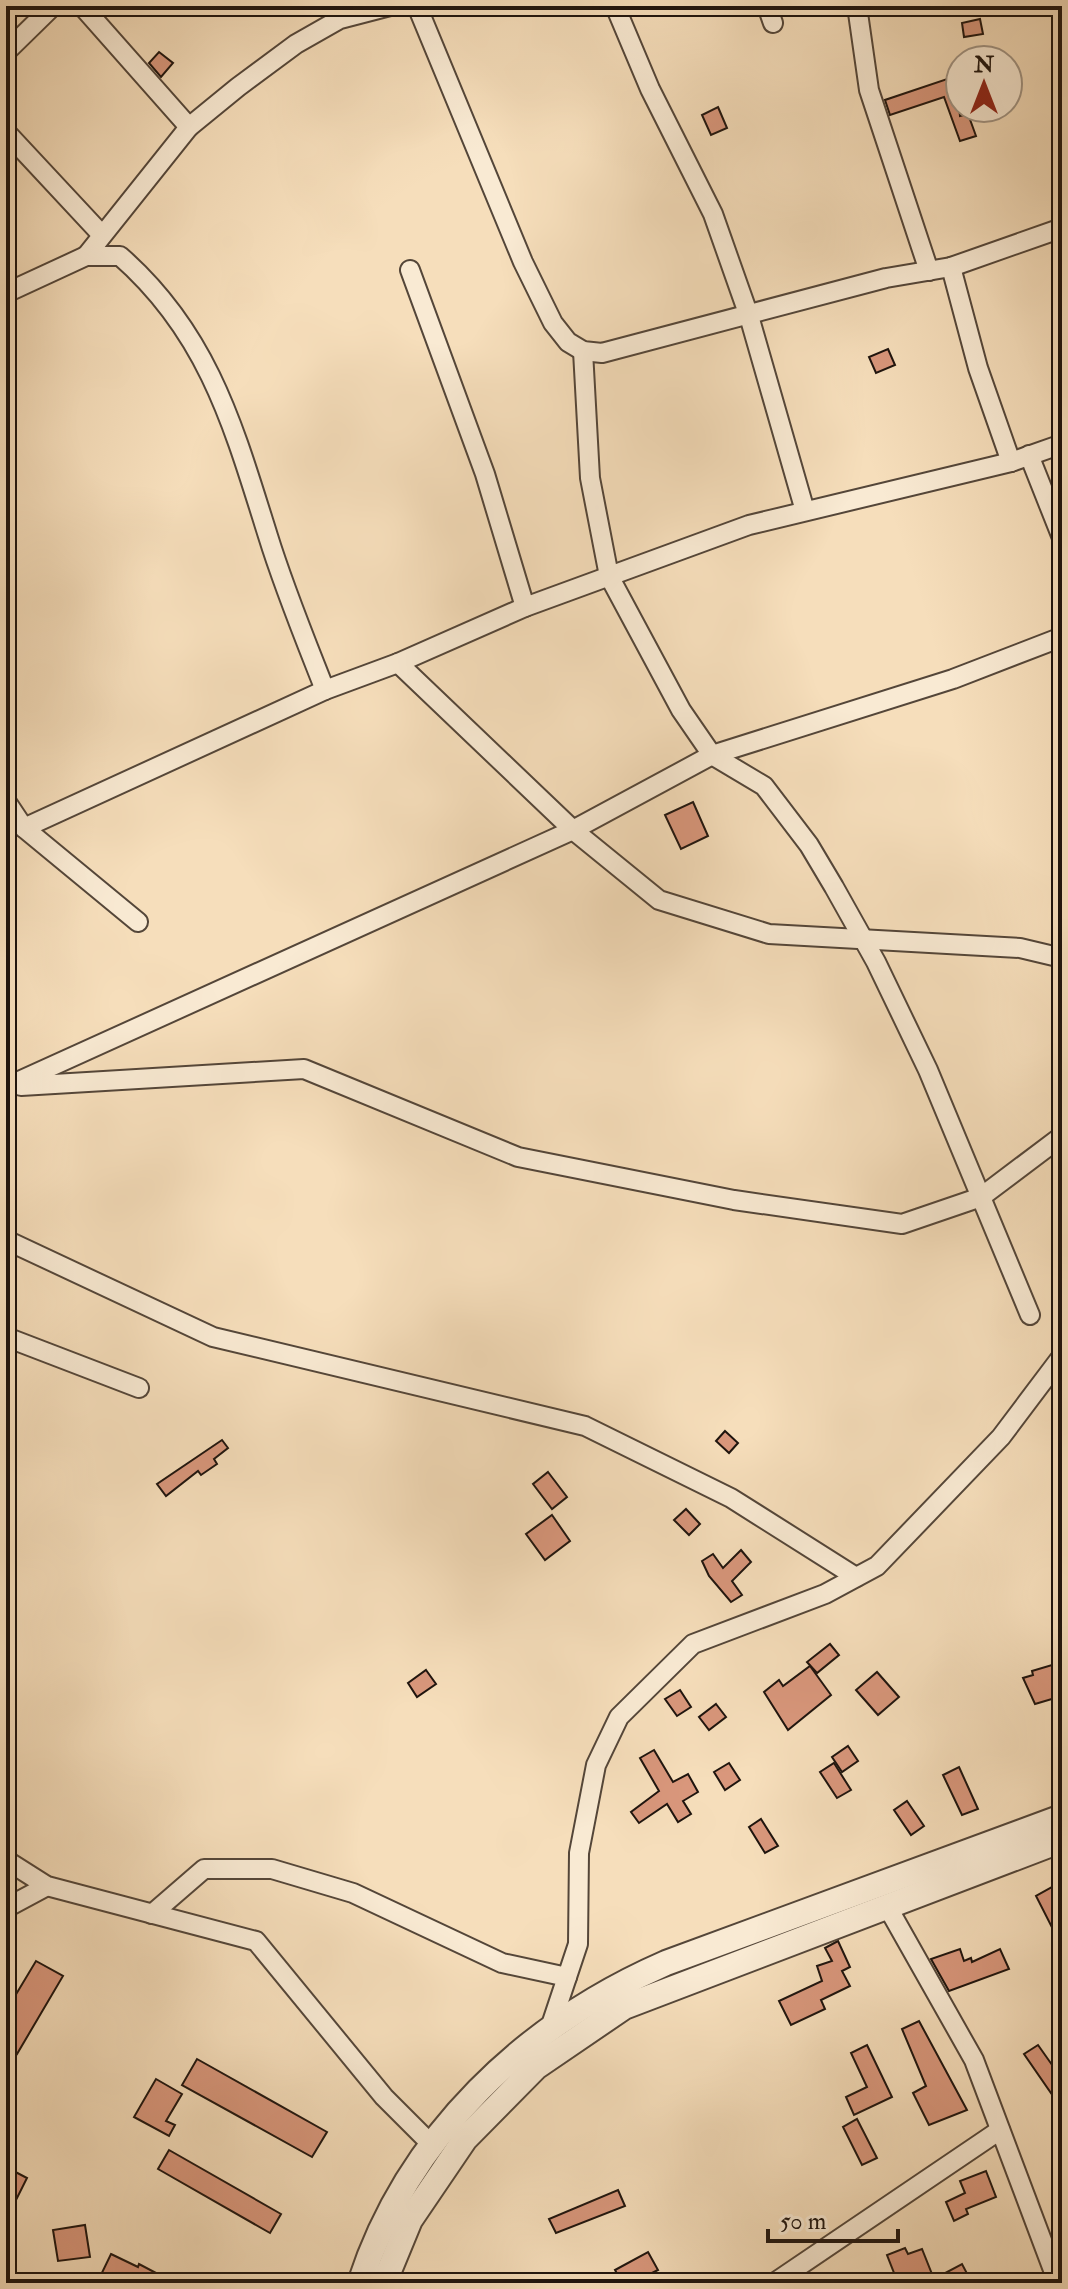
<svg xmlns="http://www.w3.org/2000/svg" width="1068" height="2289" viewBox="0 0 1068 2289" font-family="'IM FELL Double Pica',serif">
  <rect width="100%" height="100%" fill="#f6debb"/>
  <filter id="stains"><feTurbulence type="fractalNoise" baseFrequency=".0025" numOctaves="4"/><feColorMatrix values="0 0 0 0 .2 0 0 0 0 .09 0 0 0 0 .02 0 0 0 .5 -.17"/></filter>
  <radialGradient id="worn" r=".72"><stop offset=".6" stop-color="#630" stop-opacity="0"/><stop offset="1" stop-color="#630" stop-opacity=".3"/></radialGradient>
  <g fill="#d9977c" stroke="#1e140e" stroke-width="2">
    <path d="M980 19 983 34 964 37 962 23Z"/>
    <path d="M159 52 173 63 161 77 149 63Z"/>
    <path d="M956 76 960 116 968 114 976 136 960 141 944 97 890 115 885 100Z"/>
    <path d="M718 107 727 128 711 135 702 115Z"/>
    <path d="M888 349 895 365 876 373 869 357Z"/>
    <path d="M693 802 708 836 681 849 665 815Z"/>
    <path d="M725 1431 738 1443 729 1453 716 1441Z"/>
    <path d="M222 1440 228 1448 214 1459 217 1464 201 1475 198 1471 166 1496 157 1484Z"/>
    <path d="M548 1472 567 1497 552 1509 533 1484Z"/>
    <path d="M686 1509 700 1524 689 1535 674 1520Z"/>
    <path d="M552 1515 570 1541 545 1560 526 1534Z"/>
    <path d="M741 1550 751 1562 732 1581 742 1595 731 1602 709 1576 702 1561 713 1554 723 1568Z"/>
    <path d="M830 1644 839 1655 817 1673 807 1662Z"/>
    <path d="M1062 1662V1696L1035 1704 1023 1678 1033 1675 1032 1671Z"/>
    <path d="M810 1666 831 1695 788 1730 764 1692 779 1680 783 1686Z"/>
    <path d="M426 1670 436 1684 417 1697 408 1683Z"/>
    <path d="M877 1672 899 1697 878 1715 856 1690Z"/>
    <path d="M680 1690 691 1707 677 1716 665 1699Z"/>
    <path d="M716 1704 726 1717 709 1730 699 1717Z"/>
    <path d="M848 1746 858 1761 842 1772 832 1757Z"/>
    <path d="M654 1750 673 1782 688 1774 698 1792 683 1801 691 1814 678 1822 667 1804 639 1823 631 1812 659 1791 640 1758Z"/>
    <path d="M729 1763 740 1780 725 1790 714 1772Z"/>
    <path d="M834 1763 851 1790 837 1798 820 1772Z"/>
    <path d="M959 1767 978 1809 962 1815 943 1775Z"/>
    <path d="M907 1801 924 1826 911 1835 894 1810Z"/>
    <path d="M761 1819 778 1846 765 1853 749 1827Z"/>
    <path d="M1054 1886 1062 1902V1947L1036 1896Z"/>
    <path d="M838 1941 850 1967 842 1971 850 1986 821 2000 825 2009 791 2025 779 2001 822 1981 817 1966 832 1961 825 1948Z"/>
    <path d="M960 1949 964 1961 971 1958 972 1962 1000 1949 1009 1969 949 1991 931 1959Z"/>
    <path d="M36 1961 63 1976 17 2054 6 2047V2011Z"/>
    <path d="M919 2021 967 2110 929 2125 913 2093 926 2086 902 2029Z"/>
    <path d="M867 2045 892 2097 854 2115 846 2097 867 2087 851 2053Z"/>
    <path d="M1038 2045 1062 2079V2109L1024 2054Z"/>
    <path d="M197 2059 327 2132 312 2157 182 2085Z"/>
    <path d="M156 2079 182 2094 166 2121 175 2125 169 2136 134 2117Z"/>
    <path d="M857 2119 877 2158 862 2165 843 2127Z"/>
    <path d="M169 2150 281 2214 270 2233 158 2169Z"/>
    <path d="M6 2167 27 2178 6 2220Z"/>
    <path d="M986 2171 996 2197 966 2209 968 2214 954 2221 946 2202 965 2193 960 2181Z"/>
    <path d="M618 2190 625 2206 556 2233 549 2219Z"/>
    <path d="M85 2225 90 2257 58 2261 53 2230Z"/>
    <path d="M905 2248 908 2254 922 2249 934 2279 962 2264 972 2283H898L887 2255Z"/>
    <path d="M648 2252 658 2270 632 2283H622L615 2270Z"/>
    <path d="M111 2254 138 2267 139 2264 175 2283H97Z"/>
  </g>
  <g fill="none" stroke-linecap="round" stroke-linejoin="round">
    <g stroke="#544639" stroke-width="22">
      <g id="minor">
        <path d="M82 6 189 127"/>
        <path d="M417 6 523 262 553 323 568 342 583 351 602 353 886 278 951 267 1062 228"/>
        <path d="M615 6 650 89 713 214 749 316 805 511"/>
        <path d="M767 6 773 23"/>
        <path d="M857 6 869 90 929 271"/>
        <path d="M1062 6V8"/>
        <path d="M6 52 53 6"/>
        <path d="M6 132 102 235"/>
        <path d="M86 256 189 127 238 87 296 44 340 19 390 6"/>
        <path d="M951 267 978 368 1011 462"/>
        <path d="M410 270 485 474 525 607"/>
        <path d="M6 293 86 256H120C209 334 234 428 268 536 284 588 305 639 325 690"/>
        <path d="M583 351 590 478 609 576 681 710 712 755 764 786 809 845 834 887 876 962 928 1070 1030 1315"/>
        <path d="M1029 455 1062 538"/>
        <path d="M398 663 573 830 659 900 769 934 1020 948 1062 958"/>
        <path d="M6 801 24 828 138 922"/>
        <path d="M24 828 325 690 398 663 525 607 749 525 1011 462 1062 444"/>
        <path d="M21 1086 304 1069 518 1157 734 1200 902 1224 981 1197 1062 1136"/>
        <path d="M6 1087 573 830 712 755 953 679 1062 637"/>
        <path d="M6 1240 213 1337 585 1426 731 1498 856 1577"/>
        <path d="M6 1337 139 1388"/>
        <path d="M6 1860 47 1886 256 1941 384 2097 432 2145"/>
        <path d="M887 1906 974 2060 1058 2283"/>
        <path d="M6 1908 47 1886"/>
        <path d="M152 1914 204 1869H272L353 1893 502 1963 567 1977"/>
        <path d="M551 2025 578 1944 579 1853 596 1765 619 1717 693 1644 825 1594 877 1566 1001 1437 1062 1356"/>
        <path d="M774 2283 1000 2130"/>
      </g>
    </g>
    <g stroke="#544639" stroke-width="28">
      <g id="tertiary">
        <path d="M360 2283C408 2135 526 2024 666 1963L1062 1817"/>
        <path d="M384 2283 410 2220 465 2139 536 2067 624 2007 1062 1840"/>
      </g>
    </g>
    <use href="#minor" stroke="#f9ead3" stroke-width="18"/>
    <use href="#tertiary" stroke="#f9ead3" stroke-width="24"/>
  </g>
  <rect width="1068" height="2289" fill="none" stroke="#f6debb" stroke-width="32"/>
  <rect x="8" y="8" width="1052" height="2273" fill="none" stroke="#1e140e" stroke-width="4"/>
  <rect x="16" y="16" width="1036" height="2257" fill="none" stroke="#1e140e" stroke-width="2"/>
  <g transform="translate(984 84)"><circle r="38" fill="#f9ead3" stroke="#a19484" stroke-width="2"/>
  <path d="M0-6L14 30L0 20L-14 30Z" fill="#8f2418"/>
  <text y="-12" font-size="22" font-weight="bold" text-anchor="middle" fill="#1e140e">N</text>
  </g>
  <path d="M768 2229v12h130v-12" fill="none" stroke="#1e140e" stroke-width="4"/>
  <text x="780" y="2229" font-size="24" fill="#1e140e" stroke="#f9ead3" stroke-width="6" paint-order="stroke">50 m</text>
  <rect width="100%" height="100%" filter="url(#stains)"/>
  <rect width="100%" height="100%" fill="url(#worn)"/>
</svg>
